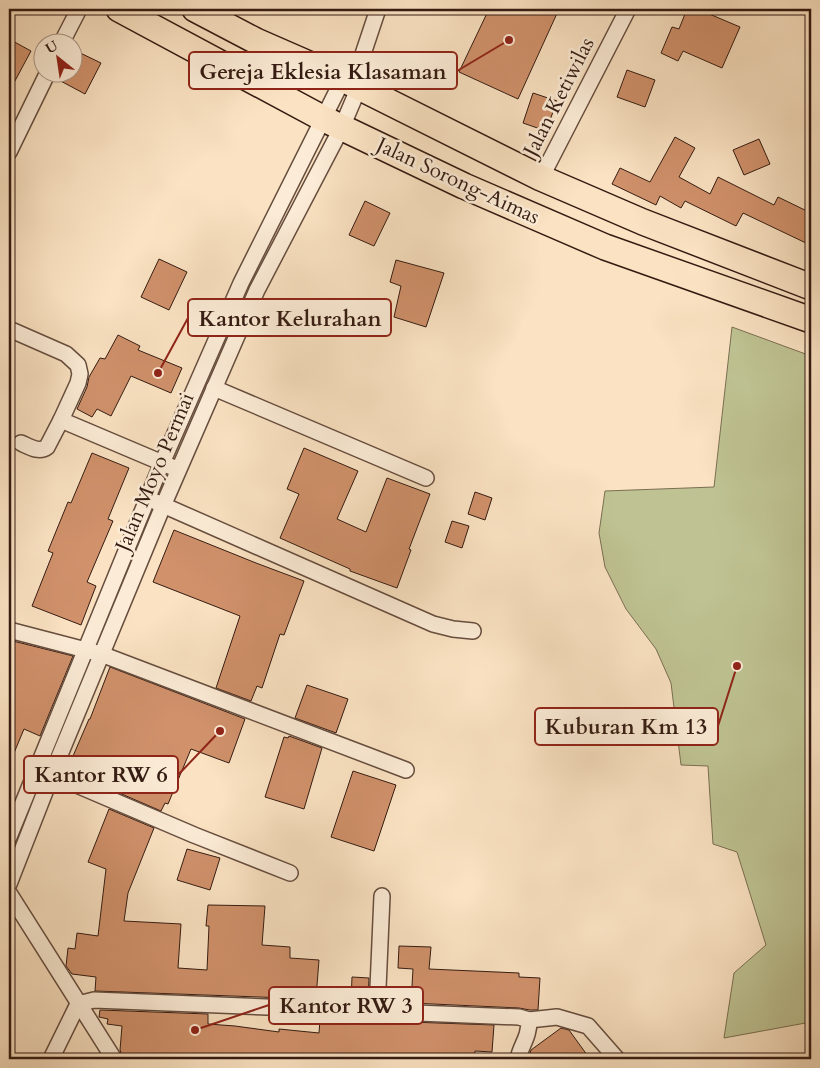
<svg xmlns="http://www.w3.org/2000/svg" width="820" height="1068" viewBox="0 0 820 1068" font-family="Cardo,serif">
  <rect width="100%" height="100%" fill="#fae2c2"/>
  <filter id="stains"><feTurbulence type="fractalNoise" baseFrequency=".004" numOctaves="4"/><feColorMatrix values="0 0 0 0 .2 0 0 0 0 .09 0 0 0 0 .02 0 0 0 .5 -.17"/></filter>
  <radialGradient id="worn" r=".72"><stop offset=".6" stop-color="#630" stop-opacity="0"/><stop offset="1" stop-color="#630" stop-opacity=".3"/></radialGradient>
  <path fill="#bfc393" stroke="#7a6f52" d="M732 327 811 356V1022L724 1038 734 973 766 945 737 852 713 844 708 766 681 765 671 683 656 649 626 609 605 567 599 533 605 491 714 487Z"/>
  <g fill="#d0916b" stroke="#341b12">
    <path d="M489 9H559L518 99 459 72Z"/>
    <path d="M687 9H709L707 13 740 27 722 68 683 51 678 61 661 53 672 27 679 29Z"/>
    <path d="M9 39 31 51 9 92Z"/>
    <path d="M72 49 101 63 85 94 55 78 57 72H72Z"/>
    <path d="M627 70 655 80 645 107 617 97Z"/>
    <path d="M533 93 557 101 546 131 523 123Z"/>
    <path d="M675 137 695 148 679 177 710 194 718 177 774 205 778 197 811 213V231L806 243 743 213 736 226 685 201 681 208 660 196 656 205 612 184 620 168 650 182Z"/>
    <path d="M759 139 770 164 744 175 733 150Z"/>
    <path d="M365 201 390 213 374 246 349 235Z"/>
    <path d="M159 259 187 272 169 310 141 297Z"/>
    <path d="M396 260 444 273 426 327 394 317 401 286 390 282Z"/>
    <path d="M118 335 140 346 138 350 182 368 171 393 131 376 111 416 97 409 92 417 77 409 87 387 89 377 100 358 105 359Z"/>
    <path d="M304 448 358 471 337 519 366 532 387 478 430 494 409 549 411 550 397 588 350 571V569L280 538 299 494 287 489Z"/>
    <path d="M92 453 129 468 108 519 113 521 87 582 96 586 81 625 32 606 53 553 48 551 68 502 71 503Z"/>
    <path d="M475 492 492 498 485 520 468 514Z"/>
    <path d="M452 521 469 526 462 548 445 542Z"/>
    <path d="M174 530 256 563 304 581 284 635 280 634 262 688 257 686 251 701 216 688 240 616 153 582Z"/>
    <path d="M9 640 73 656 40 736 24 729 9 765Z"/>
    <path d="M110 667 245 719 229 763 191 749 168 804 165 803 161 811 117 792 120 784 70 763 89 719H90Z"/>
    <path d="M307 685 348 699 336 733 295 718Z"/>
    <path d="M289 736 322 748 304 809 265 797 284 737 288 738Z"/>
    <path d="M353 771 396 785 374 851 331 837Z"/>
    <path d="M109 809 154 828 128 893 124 921 181 924 178 968 207 970 209 926H206L208 905 265 906 262 945 290 947V958L319 960 316 998 287 996V998L95 991 96 977 72 974 66 966 68 948 75 949 77 933 98 936 106 869 88 862Z"/>
    <path d="M187 849 220 858 210 890 177 880Z"/>
    <path d="M399 946 431 947 429 969 519 973V977L540 978 538 1010H530L519 1008 411 1003 413 969 398 968Z"/>
    <path d="M352 977 369 978 368 1002 351 1001Z"/>
    <path d="M100 1010 208 1014V1024L235 1026 279 1032V1029L319 1033 320 1020 350 1022V1020H372V1023L410 1024V1022L494 1025 492 1052 475 1051 474 1059H402V1057L355 1055V1059H123L120 1050 122 1026 107 1024 108 1019 99 1017Z"/>
    <path d="M561 1028 569 1030 590 1059H528L531 1050Z"/>
  </g>
  <g fill="none" stroke-linecap="round" stroke-linejoin="round">
    <g stroke="#664d3e" stroke-width="18">
      <g id="minor">
        <path d="M62 42 79 9"/>
        <path d="M9 152 48 72"/>
        <path d="M541 178 628 9"/>
        <path d="M9 329 66 354 78 365 80 374 78 383 61 420 172 467"/>
        <path d="M214 388 426 478"/>
        <path d="M21 443C30 447 39 453 47 447L61 420"/>
        <path d="M156 502 433 624 453 629 473 631"/>
        <path d="M9 630 101 654 406 770"/>
        <path d="M44 771 194 835 290 873"/>
        <path d="M9 837 162 463 241 283 343 79 348 74"/>
        <path d="M9 884 52 774 163 506 257 290 342 127 359 87 360 63 378 9"/>
        <path d="M9 893 114 1059"/>
        <path d="M377 1011 382 896"/>
        <path d="M529 1020 557 1017 588 1026 617 1059"/>
        <path d="M51 1059 78 1004 94 1000 519 1017 529 1020C529 1039 521 1044 518 1059"/>
      </g>
    </g>
    <g stroke="#341b12" stroke-width="28">
      <g id="trunk">
        <path d="M119 9 324 119 464 186 605 247 811 320"/>
        <path d="M195 9 256 41 343 79 541 178 643 222 811 287"/>
      </g>
    </g>
    <use href="#minor" stroke="#fcecd7" stroke-width="15"/>
    <use href="#trunk" stroke="#fae2c2" stroke-width="25"/>
  </g>
  <g text-anchor="middle" dominant-baseline="central" stroke-width="5" stroke-linejoin="round" paint-order="stroke">
    <g font-size="21" fill="#341b12" stroke="#fcecd7">
      <text transform="translate(559 97) rotate(-63)">Jalan Ketiwilas</text>
      <text transform="translate(458 181) rotate(25)">Jalan Sorong-Aimas</text>
      <text transform="translate(155 472) rotate(-67)">Jalan Moyo Permai</text>
    </g>
  </g>
  <path fill="none" stroke="#8f2418" stroke-width="2" d="M509 40L457 71M158 373L188 318M737 666L718 726M220 731L178 775M195 1030L269 1005"/>
  <g fill="#8f2418" stroke="#fcecd7" stroke-width="2">
    <circle cx="509" cy="40" r="5"/>
    <circle cx="158" cy="373" r="5"/>
    <circle cx="737" cy="666" r="5"/>
    <circle cx="220" cy="731" r="5"/>
    <circle cx="195" cy="1030" r="5"/>
  </g>
  <g fill="#fcecd7" stroke="#8f2418" stroke-width="2">
    <rect x="189" y="52" width="268" height="37" rx="5"/>
    <rect x="188" y="299" width="203" height="37" rx="5"/>
    <rect x="535" y="708" width="183" height="37" rx="5"/>
    <rect x="24" y="756" width="154" height="37" rx="5"/>
    <rect x="269" y="987" width="154" height="37" rx="5"/>
  </g>
  <g font-size="22" text-anchor="middle" font-weight="bold" fill="#341b12">
    <text x="323" y="79">Gereja Eklesia Klasaman</text>
    <text x="290" y="326">Kantor Kelurahan</text>
    <text x="626" y="734">Kuburan Km 13</text>
    <text x="101" y="782">Kantor RW 6</text>
    <text x="346" y="1013">Kantor RW 3</text>
  </g>
  <rect width="820" height="1068" fill="none" stroke="#fae2c2" stroke-width="30"/>
  <rect x="10" y="10" width="800" height="1048" fill="none" stroke="#341b12" stroke-width="2.5"/>
  <rect x="15" y="15" width="790" height="1038" fill="none" stroke="#341b12"/>
  <g transform="translate(58 58) rotate(330)"><circle r="24" fill="#fcecd7" stroke="#ac9888"/>
  <path d="M0-4L9 19L0 12L-9 19Z" fill="#8f2418"/>
  <text y="-8" font-size="14" font-weight="bold" text-anchor="middle" fill="#341b12">U</text>
  </g>
  <rect width="100%" height="100%" filter="url(#stains)"/>
  <rect width="100%" height="100%" fill="url(#worn)"/>
</svg>
